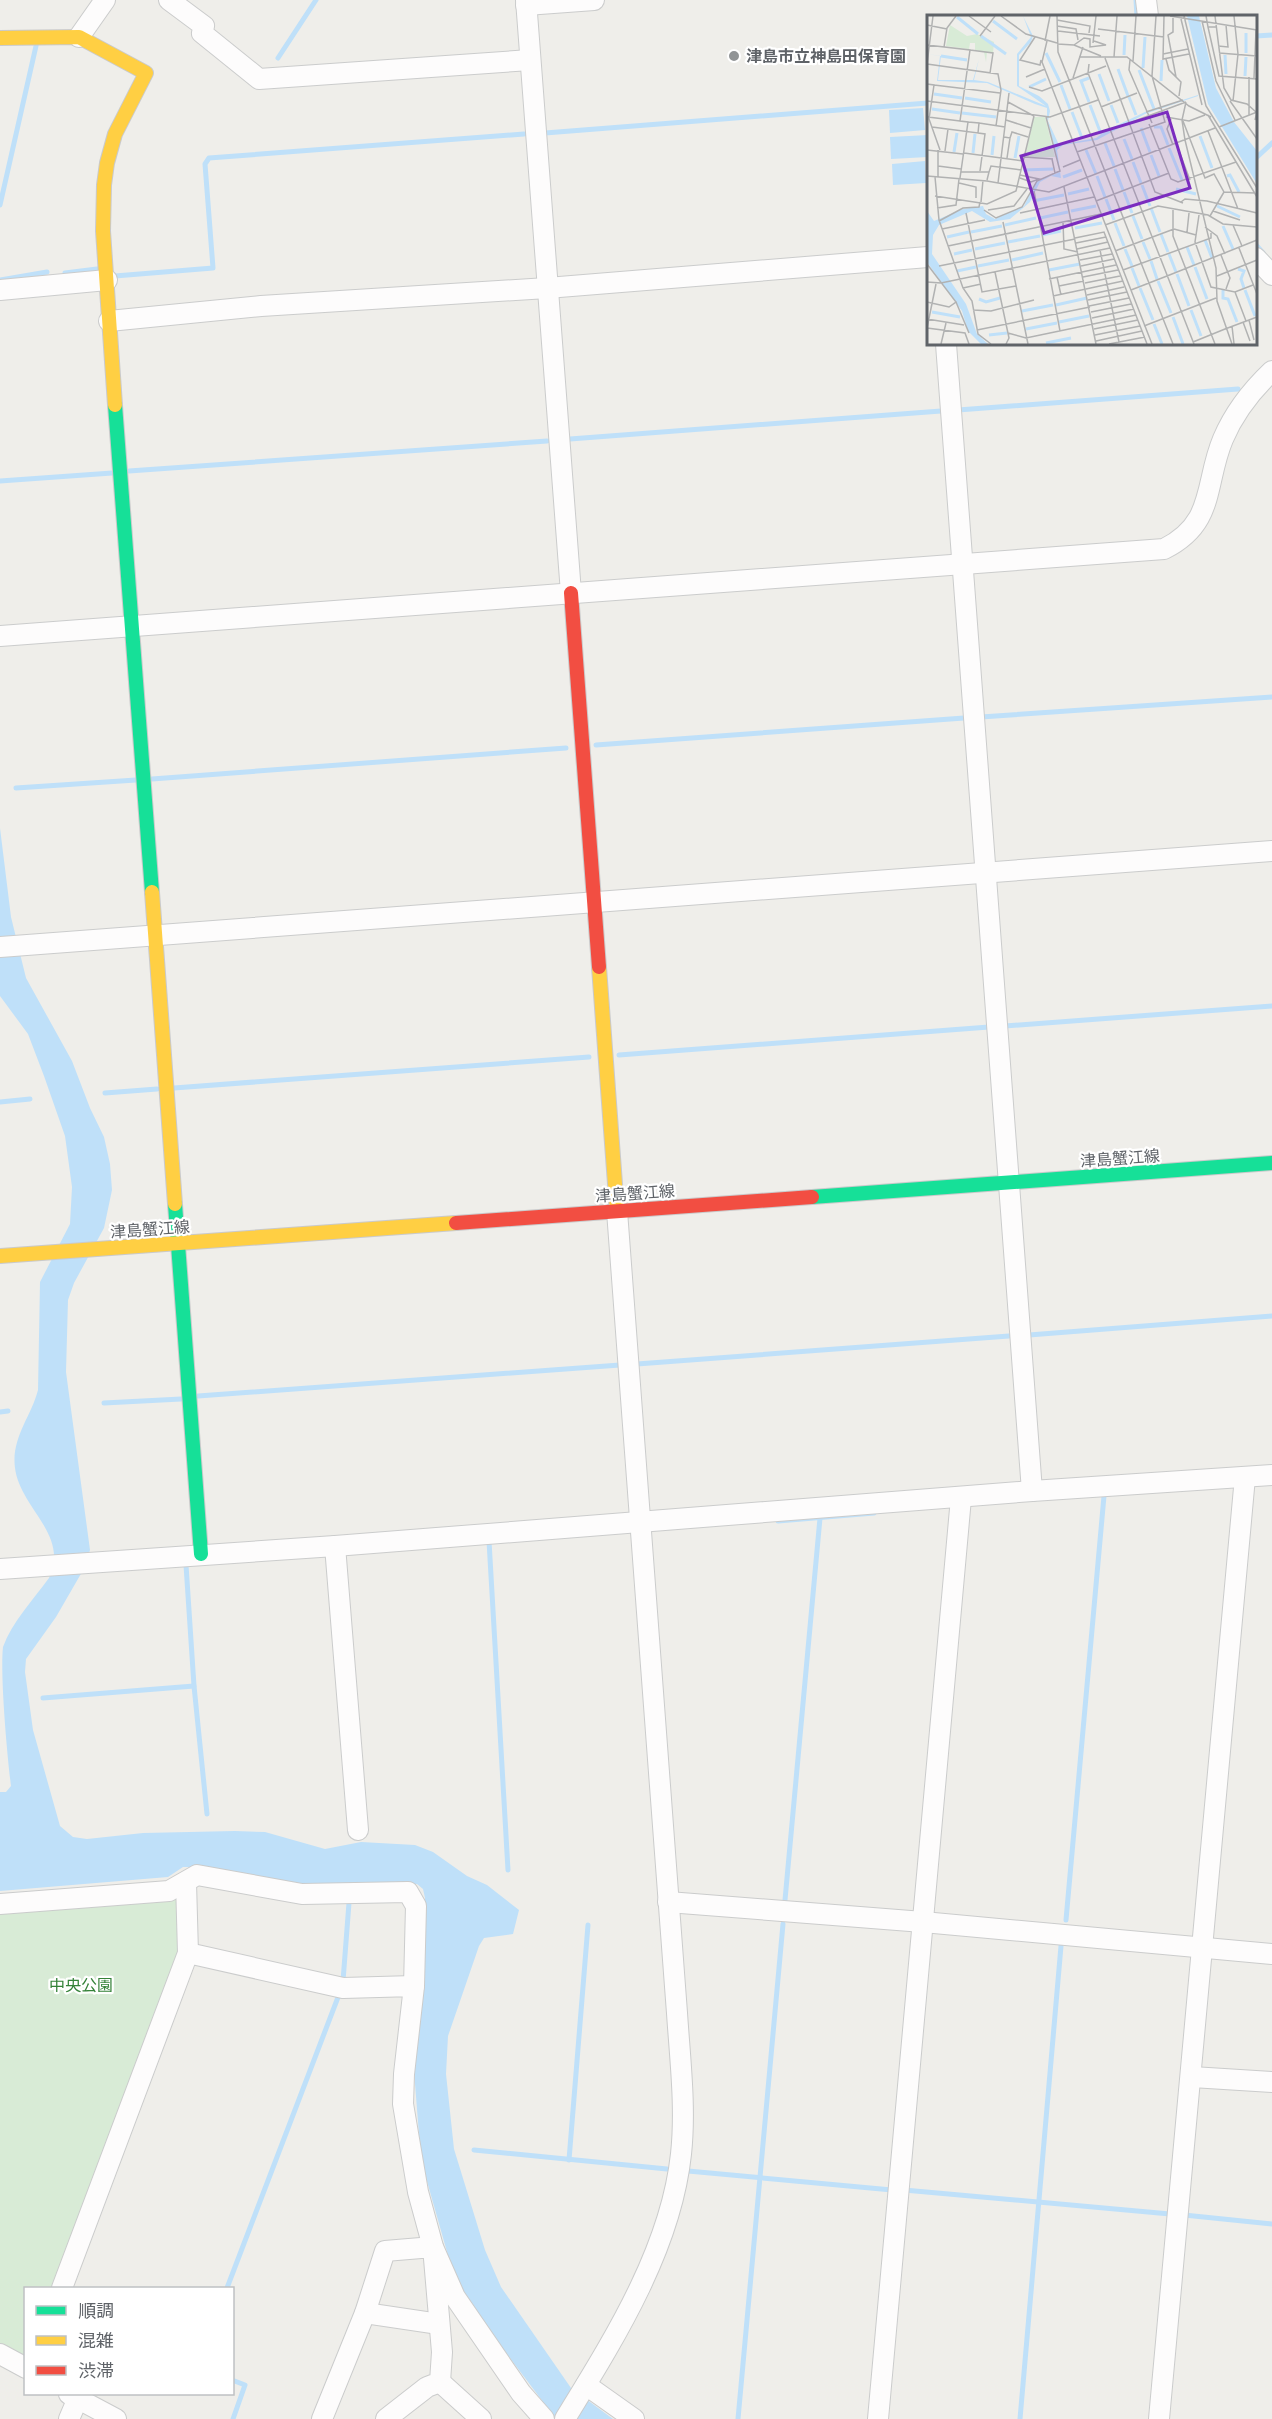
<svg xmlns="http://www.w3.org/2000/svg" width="1272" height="2419" viewBox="0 0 1272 2419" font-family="'Archivo Narrow','Noto Sans JP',sans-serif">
  <rect width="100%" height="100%" fill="#efeeea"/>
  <path fill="#d8ebd6" d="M174 1895 180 1899 181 1950 56 2288H26L25 2358 0 2347V1910Z"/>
  <g fill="#bfe0f9">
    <path d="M923 108 925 130 890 133 889 110Z"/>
    <path d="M928 135V157L891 159 890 137Z"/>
    <path d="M925 161 926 183 893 185 892 164Z"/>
    <path d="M0 828 11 917 26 978 72 1061 90 1108 104 1137 110 1164 112 1190 104 1228 74 1283 68 1300 66 1372 90 1550 82 1572 56 1617 26 1659 25 1672 33 1730 60 1826 73 1837 87 1839 143 1833 235 1831 265 1832 325 1849 361 1842 415 1845 433 1852 467 1876 487 1885 519 1910 513 1934 484 1938 479 1946 448 2036 446 2074 454 2149 485 2250 501 2287 571 2388 613 2419H556L469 2304 451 2266 421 2160 414 2071 425 1898 423 1889 417 1884 295 1885 205 1867H183L168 1877 0 1891V1792H6L11 1786C7 1754 0 1674 3 1647 12 1622 33 1600 49 1578 70 1535 20 1508 15 1468 11 1438 31 1417 38 1390L40 1282 70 1224 72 1187 65 1136 44 1076 28 1034 0 996Z"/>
  </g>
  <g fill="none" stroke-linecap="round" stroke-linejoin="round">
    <g stroke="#bfe0f9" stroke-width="5">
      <path d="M1136 0 1137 16"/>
      <path d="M1256 36 1272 35"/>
      <path d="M278 58 316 0"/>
      <path d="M545 133 928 103"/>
      <path d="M1256 158 1272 143"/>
      <path d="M0 205 36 46"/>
      <path d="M1256 245 1263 253"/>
      <path d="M65 273 97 269"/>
      <path d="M115 276 213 268 205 164 209 158 524 134"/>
      <path d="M0 280 47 272"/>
      <path d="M958 410 1238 389"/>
      <path d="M570 439 941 411"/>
      <path d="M129 471 547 441"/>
      <path d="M0 481 112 473"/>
      <path d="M981 717 1272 697"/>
      <path d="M596 745 964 718"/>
      <path d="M152 779 566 748"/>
      <path d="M16 788 136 780"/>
      <path d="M1005 1026 1272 1006"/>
      <path d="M619 1055 989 1027"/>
      <path d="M174 1088 589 1057"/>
      <path d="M105 1093 157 1089"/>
      <path d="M0 1102 30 1099"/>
      <path d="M1029 1335 1272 1316"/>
      <path d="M637 1364 1009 1336"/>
      <path d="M198 1396 620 1365"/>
      <path d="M104 1403 181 1399"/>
      <path d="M0 1412 8 1411"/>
      <path d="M778 1521 874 1513"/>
      <path d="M489 1541 508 1870"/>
      <path d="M186 1565 194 1686 207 1814"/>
      <path d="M43 1698 194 1686"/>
      <path d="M785 1900 820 1518"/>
      <path d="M1066 1920 1104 1496"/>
      <path d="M343 1981 349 1903"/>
      <path d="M474 2150 667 2169"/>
      <path d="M569 2160 588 1925"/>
      <path d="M688 2171 892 2190"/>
      <path d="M904 2190 1170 2214"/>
      <path d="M1184 2215 1272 2224"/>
      <path d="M227 2288 340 1992"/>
      <path d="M232 2380 245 2385 233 2419"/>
      <path d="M738 2419 783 1924"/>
      <path d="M1020 2419 1061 1946"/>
    </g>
    <g stroke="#cbcccc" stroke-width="22">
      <g id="street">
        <path d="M169 0 204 26 202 33 259 79 530 60"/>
        <path d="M526 0 571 593"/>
        <path d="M1146 0 1148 16"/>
        <path d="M526 5 594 0"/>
        <path d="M79 37 105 0"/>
        <path d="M1256 258 1272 275"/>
        <path d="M0 290 107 280"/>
        <path d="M109 321 261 306 547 288 928 257"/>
        <path d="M946 344 1032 1491"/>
        <path d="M0 636 1164 549C1216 523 1204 484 1223 439 1234 413 1252 390 1272 371"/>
        <path d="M0 947 1272 851"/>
        <path d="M335 1546 358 1830"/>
        <path d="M0 1569 335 1546 1032 1491 1272 1475"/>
        <path d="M668 1902 923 1922 1272 1954"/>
        <path d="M0 1904 169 1891 197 1875 302 1894 408 1892 416 1906 414 1986"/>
        <path d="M188 1953 343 1988 414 1986 404 2074 403 2104 418 2192 433 2247 455 2297 521 2393 544 2419"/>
        <path d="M1192 2077 1272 2082"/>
        <path d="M62 2288 188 1953 186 1882"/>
        <path d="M365 2313 439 2324"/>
        <path d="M0 2354 26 2368"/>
        <path d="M440 2382 481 2419"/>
        <path d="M586 2385 634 2419"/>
        <path d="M69 2394 116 2419"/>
        <path d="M69 2419 78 2398"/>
        <path d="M322 2419 365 2313 385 2251 433 2247 442 2352 440 2382 427 2387 386 2419"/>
        <path d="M565 2419C614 2339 671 2249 681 2154 686 2108 680 2059 677 2013L617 1211"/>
        <path d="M878 2419 961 1498"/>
        <path d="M1159 2419 1245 1477"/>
      </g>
    </g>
    <g stroke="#cacacb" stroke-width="16">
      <g id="fast">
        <path d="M115 405 152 892"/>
        <path d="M812 1197 1272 1163"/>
        <path d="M175 1204 201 1554"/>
      </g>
    </g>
    <g stroke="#cacacb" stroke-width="16">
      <g id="slow">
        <path d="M0 38 79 37 146 73 115 134 107 163 104 185 103 231 115 405"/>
        <path d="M152 892 175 1204"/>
        <path d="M599 967 617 1211"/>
        <path d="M0 1256 456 1223"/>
      </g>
    </g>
    <g stroke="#cacacb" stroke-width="16">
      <g id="jam">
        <path d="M571 593 599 967"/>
        <path d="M456 1223 812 1197"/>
      </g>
    </g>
    <use href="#street" stroke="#fdfcfc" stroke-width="20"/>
    <use href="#fast" stroke="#16e098" stroke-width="14"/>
    <use href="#slow" stroke="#ffcf43" stroke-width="14"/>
    <use href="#jam" stroke="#f24e42" stroke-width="14"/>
  </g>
  <circle fill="#919496" stroke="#fff" stroke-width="2" cx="734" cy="56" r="6"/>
  <g text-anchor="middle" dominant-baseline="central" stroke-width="4.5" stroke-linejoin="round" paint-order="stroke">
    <g font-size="16" font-weight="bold" fill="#5f6368" stroke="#fff" text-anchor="start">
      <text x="746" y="56">津島市立神島田保育園</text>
    </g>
    <g font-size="16" fill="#5f6368" stroke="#fff">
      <text transform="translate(1120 1158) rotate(-4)">津島蟹江線</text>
      <text transform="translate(635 1193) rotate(-4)">津島蟹江線</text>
      <text transform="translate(150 1229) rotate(-4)">津島蟹江線</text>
    </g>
    <g font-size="16" fill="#348238" stroke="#fff">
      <text x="81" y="1985">中央公園</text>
    </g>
  </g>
  <g transform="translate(927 15)">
    <rect width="330" height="330" fill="#efeeea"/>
    <path d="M23 10 40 21 50 19 67 27 66 38 60 37 59 47 57 37 48 35V28H43L42 34 19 31ZM107 102H118L128 142H98Z" fill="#d8ebd6"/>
    <path d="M96 1 106 21 104 27 92 40V71L112 81 121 89 123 96 121 106 132 130 169 123 180 115 218 97 271 80V81L218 99 170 125 136 130 130 135 134 163 124 161 113 167 103 187 83 204 63 207 45 196 12 210 6 220 5 239 39 289 50 319 61 329H54L41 316 35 296 0 247V196L7 206 36 194 56 191 59 199 68 204 97 191 109 167 133 157 120 103V93L108 89 60 68 10 66 13 41 0 39 14 41 11 65H46L52 44 47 65 61 67 119 91 90 71V39L104 22ZM260 1H272L289 73 307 107 330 136V169L281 89Z" fill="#bfe0f9"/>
    <path fill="none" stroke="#bfe0f9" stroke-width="3" d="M30 2 51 19M66 6 90 24M319 18V38M54 21 79 39M119 38 133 67M197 40 198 20M298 40 299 59M14 41 40 45M216 53 218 22M191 54 201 81M212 55 227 94M172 59 182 86M318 61 319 42M234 66 235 45M134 70 143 94M102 72 119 64M7 79 35 83M202 82 209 100M38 83 64 87M162 87 154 66 162 63M163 90 174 119M184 90 191 108M5 94 33 98M145 97 155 123M35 98 69 102M227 112H234L241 130M214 113 223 137M273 121 285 153M197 124 205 144M178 128 187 151M242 133 255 165M159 135 169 159M27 137 30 118M46 138 48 119M65 140 67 121M224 140 232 161M88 143 92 121M206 147 214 168M188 154 196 175M96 155 126 154M170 161 178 182M300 161 303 160 312 177M136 162 155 155M215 170 223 191M249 174 269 179M197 177 205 198M141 179 162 174M179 184 187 205M106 186 137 180M290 191 313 202M224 193 233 217M144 196 169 191M206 201 215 224M113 203 141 197M188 208 197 231M78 210 109 203M296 211 306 234M148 213 175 208M44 217 75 211M234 219 241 237M115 220 134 216M20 222 42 217M278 225 285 243M81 227 113 221M216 227 223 244M260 232 267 250M48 234 78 228M198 234 205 251M27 239 45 235M242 239 249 257M85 245 116 238M224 246 230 264M51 251 82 245M268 252 280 284M205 253 212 271M311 254 317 256 314 264 317 273M122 255 153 249M30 256 49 252M250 259 262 291M231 266 244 298M213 273 226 305M296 275V283L301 284 310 307M318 275 328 301M52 284 59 287 73 283M129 290 160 283M264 295 274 321M95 296 126 290M5 297 33 302M246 302 256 329M132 307 162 301M227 309 235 329M99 314 130 308M62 320 80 318M119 328 144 323"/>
    <path fill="none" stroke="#b1b2b2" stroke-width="1.5" d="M42 1 64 17M74 1 99 19 130 28M130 1 131 37 246 329M237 1 236 44 262 39M243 1 330 15M257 1 279 91 330 173M279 1 281 12H289M288 1 297 73 304 85 320 89 329 97M246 3V17L241 20 249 62M254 4 275 90M130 5 163 11 162 18M275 6 289 66 308 105M0 10 20 14M130 11 149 14 151 25M281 12 292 61 330 64M171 14 237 22M131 16 173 21M53 21 68 1M108 22 93 45 113 50 114 45M118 26 123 1M120 26 115 47 225 329M166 28 169 1M130 29 147 30 174 41M0 30 43 35 33 106 41 107 33 163M147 30 157 23 163 24V32L179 30 167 26M291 31 301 32 299 10M17 32 20 13 29 1M43 35 66 38 63 58M292 38 330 41M236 39 261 34M152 42H200L262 91 284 102M187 42 190 1M178 43 228 177 256 188M239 44 242 55 254 67 252 81M203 45 202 55 225 108M206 46 209 1M0 49 71 59 74 75 69 111M0 49 6 1M162 49 161 58 267 329M99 62 118 54M322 62V100M146 63 156 32M327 63 329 15M0 69 7 70 2 104 13 135M7 70 73 78M102 72 115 76 179 51M0 86 123 102 171 85M303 86 330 124M306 86 311 39 307 1M81 87 107 101M259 87 255 105 258 125 289 253 290 286 305 329M174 92 210 78M219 97 256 85M281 100 330 182M1 102 33 106M119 102 133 156 128 158M239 102 262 106 278 100M244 104 240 114 246 130M79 105 104 113M256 106 278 163 287 159 297 177 328 178M52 108 78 112M202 108 259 87M222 109 244 164 251 167 309 147M5 112 51 118 52 108 41 107M292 112 330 97 328 105M281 116 311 194M51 118 58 119 53 156M77 122 83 123 85 117 101 122M249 128 263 165M0 135 36 139M18 136 21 114M150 137 238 107 225 61 229 1M37 138 96 146M97 142 126 144M80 143 83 123M11 151 34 154M136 152 153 145M34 157H62L60 165M62 157 64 151 94 155M0 161 60 166 122 177 288 113M8 162 12 205 36 273 45 286 51 319 64 329M11 162V135M93 163 104 167 112 164 93 160M32 168 49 172V183M71 168 82 78M137 172 169 329M107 176 133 316M8 181 60 189 89 176 107 101M169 186 242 158M54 187 56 165M254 187 258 184 280 186 330 198M10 193 29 190 32 164M57 195 69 203 95 192 110 166 128 158 125 144M61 195 87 191 100 174M246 195V221L288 329M286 196 313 205M39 198 55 277 89 271M93 198 167 182M272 200 268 227 284 272 308 277 326 270M283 201 297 177M12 206 36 193 52 192 53 187M76 207 101 329M136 207 137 234 151 237M178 210 231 191 281 200 296 209 330 212M306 210 315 231M278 212 290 221 298 239M15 214 58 205M247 214 269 220M260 217 262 198M148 223 177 217 220 329M149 228 179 222M21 231 174 199M312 233 330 279M150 234 181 227M173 235 192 327M188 236 247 214M294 240 303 263 299 274M153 245 185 239M0 249 29 287 22 292 0 287M12 251 148 224M154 251 187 244M196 255 284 223V218M68 257 82 323 79 329M155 257 189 250M240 261 330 225M290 261 330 245M130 262 134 280M156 262 191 255M122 264 155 257M0 267 14 268 183 233M158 268 193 261M132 271 157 266M36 273 54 269M159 274 196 266M204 275 240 261M308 277 319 306M160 280 197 272M126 281 159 274M161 285 200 277M29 287 42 318M162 291 202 283M46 295 64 296 107 285M164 297 204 289M165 303 207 294M0 304 37 310M322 305 327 325M316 307 323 326M166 309 209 300M217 311 289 283M305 311 307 329M0 313 38 318 42 329M0 313 9 269M167 314 211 305M298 314 330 302M50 315 163 292M81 318 99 323 166 309M168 320 213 311M169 326 215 316M266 327 298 314M14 329 19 308M182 329 218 322"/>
    <path fill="#7b2cbf" fill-opacity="0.15" stroke="#7b2cbf" stroke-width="3" d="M240 97 263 173 117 218 94 141Z"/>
    <rect width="330" height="330" fill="none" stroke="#5f6368" stroke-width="3"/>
  </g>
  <rect x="24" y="2287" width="210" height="108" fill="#ffffff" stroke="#bfc1c3" stroke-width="1.5"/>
  <rect x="36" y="2306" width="30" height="9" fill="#16e098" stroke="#bfc1c3" stroke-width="1.5"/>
  <text x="78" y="2317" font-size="18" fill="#5f6368">順調</text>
  <rect x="36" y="2336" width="30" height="9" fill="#ffcf43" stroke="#bfc1c3" stroke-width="1.5"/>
  <text x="78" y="2347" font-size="18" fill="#5f6368">混雑</text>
  <rect x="36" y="2366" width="30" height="9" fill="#f24e42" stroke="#bfc1c3" stroke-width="1.5"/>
  <text x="78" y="2377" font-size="18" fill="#5f6368">渋滞</text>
</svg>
